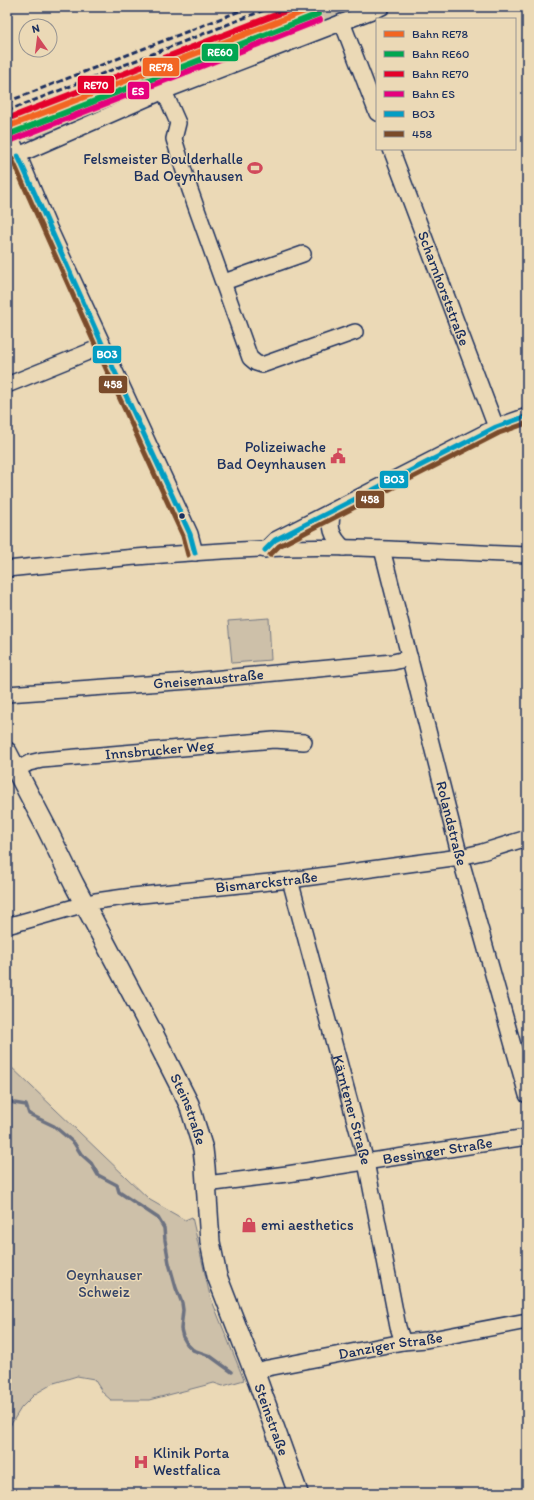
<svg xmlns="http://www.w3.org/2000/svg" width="534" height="1500" viewBox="0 0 534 1500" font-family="Itim,sans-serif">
  <rect width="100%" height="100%" fill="#ebd9b6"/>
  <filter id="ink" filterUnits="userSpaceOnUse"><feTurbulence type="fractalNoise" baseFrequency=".025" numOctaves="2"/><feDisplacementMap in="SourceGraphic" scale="8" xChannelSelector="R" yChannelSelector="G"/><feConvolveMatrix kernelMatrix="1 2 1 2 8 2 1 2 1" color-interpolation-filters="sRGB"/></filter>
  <g filter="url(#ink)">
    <g fill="#cdc0a9" stroke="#747884">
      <path d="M334 7H364L41 137C30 140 26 139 17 131 27 127 37 122 47 119 57 117 63 116 71 110L128 87C138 86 145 84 152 77L219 52 227 51 235 48 242 43 260 36 268 37 275 34 282 28 322 14Z"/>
      <path d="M269 618 271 660 232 663 228 621Z"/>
      <path d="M7 1063 150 1200 185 1220 192 1217 210 1296 244 1380 223 1386 214 1383 149 1400H111L103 1393 94 1379 77 1376 54 1383 35 1394 21 1408 7 1431Z"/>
    </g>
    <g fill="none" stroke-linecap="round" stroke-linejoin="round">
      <path stroke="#6d7281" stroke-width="3.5" d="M7 1099 14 1103 26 1105 29 1114 54 1126 74 1143 81 1154 91 1163 98 1175 117 1185 119 1192 158 1218 164 1228 165 1240 169 1263 176 1288 182 1303 183 1310 181 1329 183 1337 187 1344 193 1350 210 1356 232 1372"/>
      <g stroke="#1b2f5e" stroke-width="18">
        <g id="minor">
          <path d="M342 22 377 113"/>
          <path d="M164 91 178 123 174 139 190 190 250 358 256 363 262 365 355 332"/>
          <path d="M7 128 49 228 190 534 195 553"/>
          <path id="s1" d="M391 149 496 427"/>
          <path d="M7 160 164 91 382 7"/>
          <path d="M224 282 303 254"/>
          <path d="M7 385 103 346"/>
          <path d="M333 511C329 527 331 536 344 548"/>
          <path id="s2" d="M382 549 460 857 527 1095"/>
          <path d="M265 550 275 540 496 427 527 416"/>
          <path d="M7 569C99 560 192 551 285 548 365 546 446 552 527 555"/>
          <path id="s3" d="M7 694 190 681 393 662 410 658"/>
          <path id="s4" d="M16 770 29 763 42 760 274 740 304 742"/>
          <path id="s5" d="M290 880 366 1162 398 1327 403 1342"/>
          <path id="s6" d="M7 926 96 901 132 896 290 880 460 857 482 852 527 838"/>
          <path id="s7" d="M206 1184 287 1174 527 1137"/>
          <path id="s8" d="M254 1372 268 1368 403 1342 426 1340 527 1321"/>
        </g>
      </g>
      <g stroke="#1b2f5e" stroke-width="22">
        <g id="major">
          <path id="s9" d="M7 752 46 827 74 884 154 1035 189 1104 203 1149 205 1167 210 1242 217 1276 258 1382 298 1493"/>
        </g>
      </g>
      <use href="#minor" stroke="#ebd9b6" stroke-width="15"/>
      <use href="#major" stroke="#ebd9b6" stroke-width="19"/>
      <g stroke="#1b2f5e" stroke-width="3" stroke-dasharray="6 3" stroke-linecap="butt">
        <path d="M7 102 250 7"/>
        <path d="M7 111 272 7"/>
      </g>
      <g stroke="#ebd9b6" stroke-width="8">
        <g id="bus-1">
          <path d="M18 156 103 346 190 534 195 553"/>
          <path d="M265 550 275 540 496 427 527 416"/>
        </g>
      </g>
      <g stroke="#ebd9b6" stroke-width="8">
        <g id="bus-2">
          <path d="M12 159 97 349 183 536 188 555"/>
          <path d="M270 555 279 546 499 433 527 423"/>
        </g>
      </g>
      <use href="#bus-1" stroke="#039dc3" stroke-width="5"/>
      <use href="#bus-2" stroke="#7a4b2a" stroke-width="5"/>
      <g stroke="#ebd9b6" stroke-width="9">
        <path id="rail-1" d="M7 127 315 7"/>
      </g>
      <g stroke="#ebd9b6" stroke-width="9">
        <path id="rail-2" d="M10 134 318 14"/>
      </g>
      <g stroke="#ebd9b6" stroke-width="9">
        <path id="rail-3" d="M7 119 296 7"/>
      </g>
      <g stroke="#ebd9b6" stroke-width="9">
        <path id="rail-4" d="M12 140 320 20"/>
      </g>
      <use href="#rail-1" stroke="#f26522" stroke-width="6"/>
      <use href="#rail-2" stroke="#00a651" stroke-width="6"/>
      <use href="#rail-3" stroke="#e4002b" stroke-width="6"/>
      <use href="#rail-4" stroke="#e5007d" stroke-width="6"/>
    </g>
  </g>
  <defs>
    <g id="stadium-bare" transform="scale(1.2)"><path d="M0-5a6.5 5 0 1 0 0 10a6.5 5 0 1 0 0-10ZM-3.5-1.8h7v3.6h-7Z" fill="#d1495b" stroke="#ebd9b6" stroke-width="2.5" paint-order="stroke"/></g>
    <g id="civic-bare" transform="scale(1.2)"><path d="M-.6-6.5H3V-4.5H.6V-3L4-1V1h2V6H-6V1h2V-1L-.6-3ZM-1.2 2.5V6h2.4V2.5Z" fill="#d1495b" stroke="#ebd9b6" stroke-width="2.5" paint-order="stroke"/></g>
    <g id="shop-bare" transform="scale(1.2)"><path d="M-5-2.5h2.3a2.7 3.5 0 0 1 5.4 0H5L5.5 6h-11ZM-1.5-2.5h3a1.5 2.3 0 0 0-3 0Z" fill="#d1495b" stroke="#ebd9b6" stroke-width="2.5" paint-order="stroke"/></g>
    <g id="hospital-bare" transform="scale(1.2)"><path d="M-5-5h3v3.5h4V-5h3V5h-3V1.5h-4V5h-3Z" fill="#d1495b" stroke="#ebd9b6" stroke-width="2.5" paint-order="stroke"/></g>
  </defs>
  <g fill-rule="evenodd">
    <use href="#stadium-bare" x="255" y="168"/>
    <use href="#civic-bare" x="338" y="456"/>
    <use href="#shop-bare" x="249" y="1225"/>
    <use href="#hospital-bare" x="141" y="1462"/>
  </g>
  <circle fill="#1b2f5e" stroke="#ebd9b6" stroke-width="1.5" cx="182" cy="516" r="3.5"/>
  <g text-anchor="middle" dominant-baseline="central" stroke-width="3" stroke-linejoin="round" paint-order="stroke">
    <g font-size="15" fill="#1b2f5e" stroke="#ebd9b6" text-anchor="end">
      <text x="243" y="159">Felsmeister Boulderhalle<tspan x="243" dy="17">Bad Oeynhausen</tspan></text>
      <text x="326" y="447">Polizeiwache<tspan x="326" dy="17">Bad Oeynhausen</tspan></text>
      <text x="261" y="1225" text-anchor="start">emi aesthetics</text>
      <text x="153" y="1453" text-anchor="start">Klinik Porta<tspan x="153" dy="17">Westfalica</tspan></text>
    </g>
    <g font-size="15" fill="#1b2f5e" stroke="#ebd9b6">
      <text stroke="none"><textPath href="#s1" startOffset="149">Scharnhorststraße</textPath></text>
      <text stroke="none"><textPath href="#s3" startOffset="202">Gneisenaustraße</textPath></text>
      <text stroke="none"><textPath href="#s4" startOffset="146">Innsbrucker Weg</textPath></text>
      <text stroke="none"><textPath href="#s2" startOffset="283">Rolandstraße</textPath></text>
      <text stroke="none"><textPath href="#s6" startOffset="264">Bismarckstraße</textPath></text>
      <text stroke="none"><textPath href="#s9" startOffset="401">Steinstraße</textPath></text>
      <text stroke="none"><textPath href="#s5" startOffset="238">Kärntener Straße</textPath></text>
      <text stroke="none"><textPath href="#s7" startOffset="234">Bessinger Straße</textPath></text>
      <text stroke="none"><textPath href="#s8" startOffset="139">Danziger Straße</textPath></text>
      <text stroke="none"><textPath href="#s9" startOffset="725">Steinstraße</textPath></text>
    </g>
    <g font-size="15" fill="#364569" stroke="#ebd9b6">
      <text x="104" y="1275">Oeynhauser<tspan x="104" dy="17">Schweiz</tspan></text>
    </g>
  </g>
  <g stroke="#ebd9b6" stroke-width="1.5">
    <rect x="201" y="43" width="38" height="19" rx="4" fill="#00a651"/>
    <rect x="142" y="57" width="38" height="20" rx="4" fill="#f26522"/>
    <rect x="77" y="75" width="38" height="19" rx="4" fill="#e4002b"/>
    <rect x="127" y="81" width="23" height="19" rx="4" fill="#e5007d"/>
    <rect x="92" y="345" width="30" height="19" rx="4" fill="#039dc3"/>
    <rect x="98" y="375" width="30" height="19" rx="4" fill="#7a4b2a"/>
    <rect x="379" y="470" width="30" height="19" rx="4" fill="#039dc3"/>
    <rect x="355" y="490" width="30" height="19" rx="4" fill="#7a4b2a"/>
  </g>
  <g font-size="11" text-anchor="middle" font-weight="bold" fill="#fff">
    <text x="220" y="56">RE60</text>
    <text x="161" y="71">RE78</text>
    <text x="96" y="89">RE70</text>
    <text x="138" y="95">ES</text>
    <text x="107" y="358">BO3</text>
    <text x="113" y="388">458</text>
    <text x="394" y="483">BO3</text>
    <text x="370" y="503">458</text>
  </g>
  <rect width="534" height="1500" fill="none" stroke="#ebd9b6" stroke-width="24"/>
  <rect x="12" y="12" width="510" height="1476" fill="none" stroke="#1b2f5e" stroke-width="1.5" filter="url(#ink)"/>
  <rect x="376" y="18" width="140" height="132" fill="#ebd9b6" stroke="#989593"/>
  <rect x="384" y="31" width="20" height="6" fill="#f26522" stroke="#989593"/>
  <text x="412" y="38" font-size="12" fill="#1b2f5e">Bahn RE78</text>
  <rect x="384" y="51" width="20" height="6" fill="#00a651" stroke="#989593"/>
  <text x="412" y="58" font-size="12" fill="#1b2f5e">Bahn RE60</text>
  <rect x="384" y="71" width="20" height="6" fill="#e4002b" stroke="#989593"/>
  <text x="412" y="78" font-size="12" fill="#1b2f5e">Bahn RE70</text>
  <rect x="384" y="91" width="20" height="6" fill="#e5007d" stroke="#989593"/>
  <text x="412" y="98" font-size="12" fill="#1b2f5e">Bahn ES</text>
  <rect x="384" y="111" width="20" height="6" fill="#039dc3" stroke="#989593"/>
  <text x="412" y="118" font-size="12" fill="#1b2f5e">BO3</text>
  <rect x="384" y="131" width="20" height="6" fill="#7a4b2a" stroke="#989593"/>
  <text x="412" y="138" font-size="12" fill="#1b2f5e">458</text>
  <g transform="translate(38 38) rotate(346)"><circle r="19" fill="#ebd9b6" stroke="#989593"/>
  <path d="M0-3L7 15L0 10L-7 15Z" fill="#d1495b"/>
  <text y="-6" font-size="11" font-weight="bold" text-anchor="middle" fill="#1b2f5e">N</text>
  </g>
</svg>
